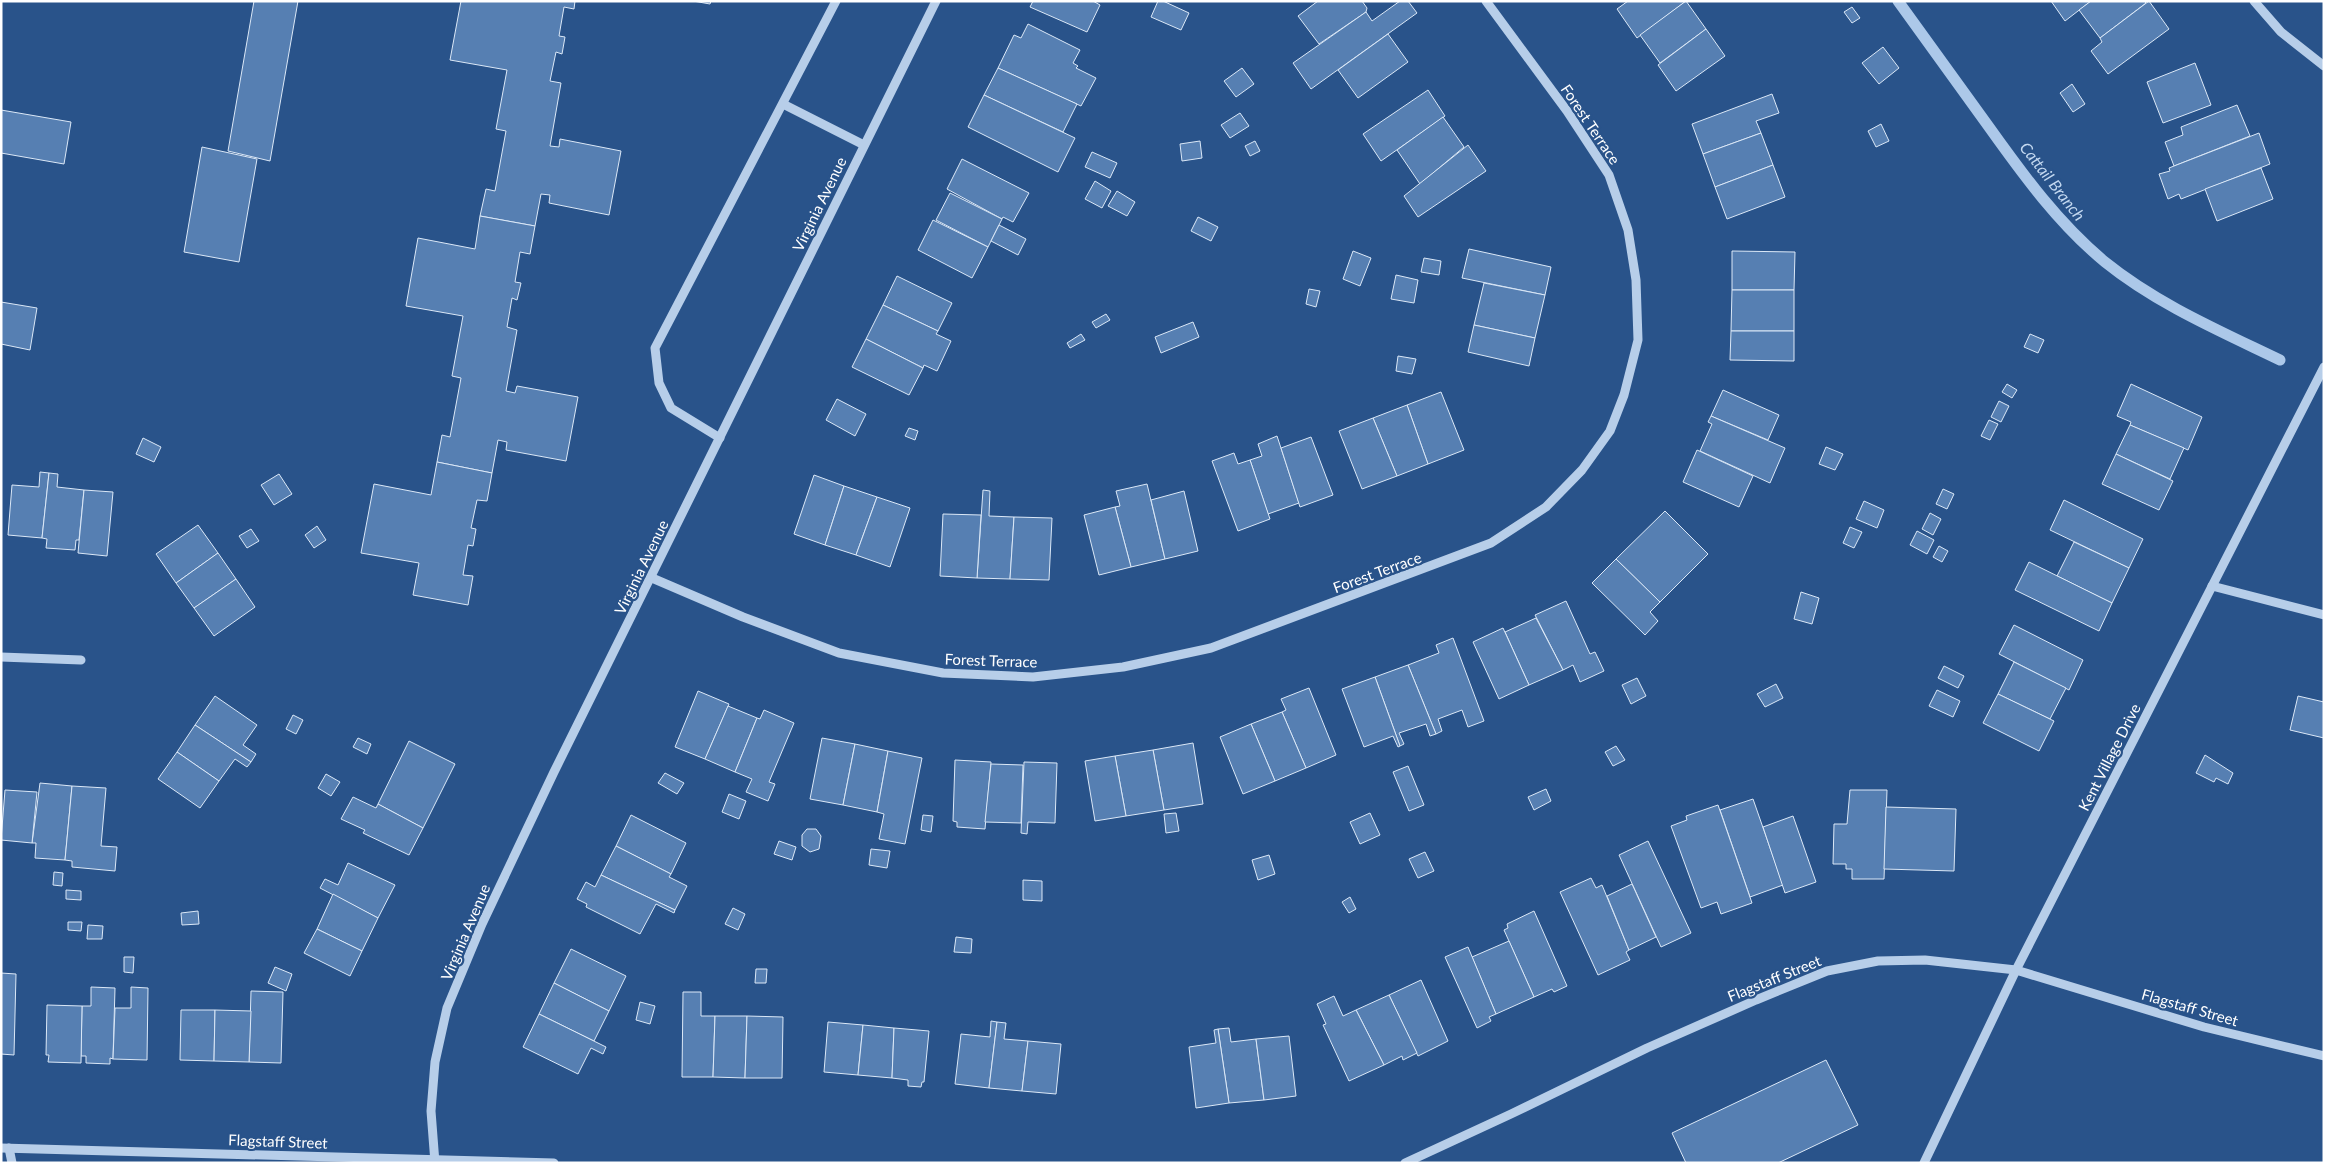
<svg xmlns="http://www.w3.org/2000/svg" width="2325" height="1164" viewBox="0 0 2325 1164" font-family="Lato,sans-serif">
  <rect width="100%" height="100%" fill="#29538a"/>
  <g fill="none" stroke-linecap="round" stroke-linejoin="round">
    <path stroke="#acc8e9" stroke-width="11" d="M1898 1C1928 43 1959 85 1989 127 2024 176 2059 224 2105 262 2157 304 2220 331 2280 360"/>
  </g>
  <g fill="#567fb2" stroke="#dbe8f7">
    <path d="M254 1H298L270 161 228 151Z"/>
    <path d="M461 1H575L574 9 564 7 559 36 565 37 562 54 556 52 550 81 561 83 550 146 559 147 560 139 621 151 609 215 549 203 550 195 541 194 535 226 480 216 486 189 495 191 506 131 496 129 507 70 450 60Z"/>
    <path d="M693 1H711L710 4Z"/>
    <path d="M1033 1H1093L1100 5 1087 32 1030 7Z"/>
    <path d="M1158 1H1163L1189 13 1181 30 1151 17Z"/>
    <path d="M1318 1H1362L1367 8 1366 12 1319 44 1298 16Z"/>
    <path d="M1400 1H1408L1417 13 1311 89 1293 63 1366 12 1372 21Z"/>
    <path d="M1628 1H1686L1637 38 1617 9Z"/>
    <path d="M1686 1 1706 29 1660 63 1640 35Z"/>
    <path d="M2051 1H2091L2065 21Z"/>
    <path d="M2091 1H2144L2146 3 2100 38 2079 10Z"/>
    <path d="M2149 1 2169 29 2108 74 2091 51 2102 42 2100 38Z"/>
    <path d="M1852 7 1860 18 1852 23 1844 12Z"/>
    <path d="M1028 24 1080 50 1073 63 1078 66 1076 68 1096 78 1081 106 998 68 1014 35 1021 38Z"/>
    <path d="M1706 29 1725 56 1676 91 1658 65Z"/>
    <path d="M1388 34 1408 62 1358 98 1338 70Z"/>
    <path d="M1883 47 1899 68 1879 84 1862 63Z"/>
    <path d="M2195 63 2211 105 2163 123 2147 82Z"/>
    <path d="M998 68 1077 104 1063 132 984 95Z"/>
    <path d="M1242 68 1254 84 1236 97 1224 81Z"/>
    <path d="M2072 84 2085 104 2073 112 2060 93Z"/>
    <path d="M1428 90 1445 116 1381 161 1363 134Z"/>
    <path d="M1772 94 1779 113 1756 121 1761 133 1703 154 1692 124Z"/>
    <path d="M984 95 1075 138 1058 172 968 127Z"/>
    <path d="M2237 105 2250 136 2174 166 2165 142 2183 135 2181 127Z"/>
    <path d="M1 110 71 122 64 164 1 153Z"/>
    <path d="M1240 113 1249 126 1230 138 1221 125Z"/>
    <path d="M1443 117 1464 147 1420 184 1397 150Z"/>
    <path d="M1881 124 1889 141 1876 147 1868 131Z"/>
    <path d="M1761 133 1773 165 1715 187 1703 154Z"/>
    <path d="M2259 133 2270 164 2181 199 2179 194 2168 199 2159 174 2170 171 2169 168 2174 166Z"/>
    <path d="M1200 141 1202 158 1182 161 1180 144Z"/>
    <path d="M1255 141 1260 151 1250 156 1245 146Z"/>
    <path d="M1468 145 1486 171 1418 217 1404 196Z"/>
    <path d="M202 147 257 159 239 262 184 252Z"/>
    <path d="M1092 152 1117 163 1110 178 1085 167Z"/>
    <path d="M962 159 1029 193 1013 222 1003 217 1002 219 947 189Z"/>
    <path d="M1773 165 1785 197 1727 219 1715 187Z"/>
    <path d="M2261 168 2273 199 2217 221 2205 189Z"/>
    <path d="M1095 181 1111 191 1102 208 1085 199Z"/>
    <path d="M1117 191 1135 202 1127 216 1108 206Z"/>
    <path d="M950 193 1002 219 988 247 936 220Z"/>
    <path d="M480 216 535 226 530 254 520 252 515 282 521 283 517 300 512 298 507 327 517 330 506 391 515 393 517 386 578 397 566 461 506 450 507 442 498 440 492 473 437 462 442 435 450 437 461 378 452 376 463 316 406 306 418 238 475 249Z"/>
    <path d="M1198 217 1218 227 1211 241 1191 231Z"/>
    <path d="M933 220 988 247 972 278 918 250Z"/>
    <path d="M999 225 1026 239 1018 255 991 241Z"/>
    <path d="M1469 249 1551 267 1545 295 1462 278Z"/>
    <path d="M1353 251 1371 258 1360 286 1343 279Z"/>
    <path d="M1732 251 1795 252 1794 290H1732Z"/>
    <path d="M1424 258 1441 261 1439 275 1421 272Z"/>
    <path d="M1396 275 1418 280 1414 303 1391 299Z"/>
    <path d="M897 276 952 303 938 331 883 305Z"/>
    <path d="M1484 283 1545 295 1535 338 1474 325Z"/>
    <path d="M1309 289 1320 291 1316 307 1306 304Z"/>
    <path d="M1732 290H1794V331H1731Z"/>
    <path d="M1 302 37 308 30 350 1 344Z"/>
    <path d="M883 305 938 331 936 334 951 341 937 371 924 365 923 368 866 339Z"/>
    <path d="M1106 314 1110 320 1096 328 1092 322Z"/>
    <path d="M1193 322 1199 337 1161 353 1155 337Z"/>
    <path d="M1474 325 1535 338 1529 366 1468 352Z"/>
    <path d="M1731 331H1794V361L1730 360Z"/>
    <path d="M1081 334 1085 340 1070 348 1067 343Z"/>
    <path d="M2030 334 2044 340 2038 353 2024 347Z"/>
    <path d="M866 339 923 368 909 395 852 367Z"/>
    <path d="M1398 356 1416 359 1412 374 1396 371Z"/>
    <path d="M2007 384 2017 390 2012 398 2002 392Z"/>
    <path d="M2131 384 2202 417 2188 450 2130 425 2131 422 2117 416Z"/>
    <path d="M1723 390 1779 415 1768 440 1711 416Z"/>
    <path d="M1441 392 1464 450 1428 464 1407 405Z"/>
    <path d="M837 399 866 414 855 436 826 420Z"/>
    <path d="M1999 401 2009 406 2001 422 1991 417Z"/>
    <path d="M1407 405 1428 464 1397 476 1373 418Z"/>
    <path d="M1711 416 1785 448 1770 483 1700 451 1712 424 1708 422Z"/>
    <path d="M1373 418 1397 476 1362 489 1339 431Z"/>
    <path d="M1989 420 1998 424 1990 440 1981 436Z"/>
    <path d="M2130 425 2184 448 2170 479 2116 454Z"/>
    <path d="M909 428 918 431 915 440 905 436Z"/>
    <path d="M1277 436 1299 503 1268 514 1250 460 1262 456 1258 444Z"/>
    <path d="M1311 437 1333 495 1300 507 1281 448Z"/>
    <path d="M143 438 161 447 154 462 136 454Z"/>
    <path d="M1826 447 1843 454 1835 470 1819 464Z"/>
    <path d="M1697 450 1753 476 1739 507 1683 482Z"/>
    <path d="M1234 453 1238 464 1250 460 1270 519 1238 531 1212 461Z"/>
    <path d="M2116 454 2173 481 2159 510 2102 484Z"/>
    <path d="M437 462 492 473 487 501 477 500 471 528 476 529 473 546 468 545 463 575 473 576 468 605 413 595 419 563 361 553 374 484 431 495Z"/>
    <path d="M40 472 49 473 42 538 8 535 12 485 39 487Z"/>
    <path d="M49 473 58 474 57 487 84 490 79 540H76L75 550 46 548 47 539 42 538Z"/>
    <path d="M279 474 292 494 274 505 261 485Z"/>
    <path d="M814 475 844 486 825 545 794 534Z"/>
    <path d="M1147 484 1165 559 1131 567 1115 507 1120 506 1116 491Z"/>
    <path d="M844 486 877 497 856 555 825 545Z"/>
    <path d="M1943 489 1954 494 1947 509 1936 504Z"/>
    <path d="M84 490 113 492 107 556 78 553Z"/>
    <path d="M983 490 990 491 989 516 1014 517 1010 579 977 578Z"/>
    <path d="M1184 491 1198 551 1165 559 1151 500Z"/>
    <path d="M877 497 910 508 890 567 856 555Z"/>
    <path d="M2064 500 2143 539 2129 568 2050 530Z"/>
    <path d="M1864 501 1884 510 1877 528 1856 519Z"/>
    <path d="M1115 507 1131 567 1099 575 1084 515Z"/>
    <path d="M1665 511 1708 554 1660 602 1616 559Z"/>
    <path d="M1930 513 1941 519 1933 535 1922 529Z"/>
    <path d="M943 514 981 515 977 578 940 576Z"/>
    <path d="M1014 517 1052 518 1049 580 1010 579Z"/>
    <path d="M198 525 218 553 176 583 156 554Z"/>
    <path d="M317 526 326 540 314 548 305 535Z"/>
    <path d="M1850 527 1862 532 1854 548 1843 543Z"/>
    <path d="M251 529 259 541 247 548 239 536Z"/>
    <path d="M1917 531 1934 540 1927 554 1910 545Z"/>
    <path d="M2074 542 2129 568 2112 603 2057 576Z"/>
    <path d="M1939 546 1948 551 1942 562 1933 557Z"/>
    <path d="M218 553 236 579 194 608 176 583Z"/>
    <path d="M1616 559 1660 602 1650 612 1658 621 1645 635 1592 583Z"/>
    <path d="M2029 562 2112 603 2099 631 2015 590Z"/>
    <path d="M236 579 255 607 214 636 194 608Z"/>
    <path d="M1801 592 1819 598 1812 624 1794 619Z"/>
    <path d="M1566 601 1590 654 1595 652 1604 671 1580 682 1573 665 1563 670 1535 615Z"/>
    <path d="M1536 618 1563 670 1529 685 1505 632Z"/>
    <path d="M2014 625 2083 660 2069 690 1999 654Z"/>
    <path d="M1503 628 1529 685 1499 699 1473 642Z"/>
    <path d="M1453 638 1484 721 1468 727 1462 710 1438 719 1442 731 1436 734 1408 665 1439 653 1436 645Z"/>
    <path d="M2014 662 2066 688 2050 719 1998 694Z"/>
    <path d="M1408 665 1436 734 1430 736 1426 724 1399 733 1404 744 1400 746 1375 677Z"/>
    <path d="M1944 666 1964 676 1958 688 1938 678Z"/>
    <path d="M1375 677 1400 746 1398 747 1393 736 1364 747 1342 689Z"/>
    <path d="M1637 678 1646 696 1631 704 1622 685Z"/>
    <path d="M1776 684 1783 698 1765 707 1757 694Z"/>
    <path d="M1309 688 1336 755 1306 768 1282 712 1286 710 1281 699Z"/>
    <path d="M1937 690 1960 701 1953 717 1929 706Z"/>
    <path d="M698 691 729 704 705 759 675 747Z"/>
    <path d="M1998 694 2054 721 2039 751 1983 723Z"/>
    <path d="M215 696 257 725 243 745 256 754 251 762 195 725Z"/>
    <path d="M2298 696 2324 702V738L2290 730Z"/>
    <path d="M728 706 757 718 735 772 705 759Z"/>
    <path d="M764 710 794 723 769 782 775 784 768 801 746 792 752 779 735 772 757 718 760 719Z"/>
    <path d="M1282 712 1306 768 1275 781 1251 724Z"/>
    <path d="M293 715 303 720 296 734 286 729Z"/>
    <path d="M1251 724 1275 781 1243 794 1220 737Z"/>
    <path d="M195 725 251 762 247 767 235 759 219 781 177 752Z"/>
    <path d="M358 738 371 744 367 754 353 747Z"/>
    <path d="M822 738 855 744 843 805 810 799Z"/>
    <path d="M409 741 455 764 423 828 378 804Z"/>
    <path d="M1193 743 1203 804 1164 810 1153 750Z"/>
    <path d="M855 744 888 751 877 812 843 805Z"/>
    <path d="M1616 746 1625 760 1613 766 1605 752Z"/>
    <path d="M1153 750 1164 810 1126 816 1115 756Z"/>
    <path d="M888 751 922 758 905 844 879 839 884 814 877 812Z"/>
    <path d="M177 752 219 781 200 808 158 779Z"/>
    <path d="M2205 755 2233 773 2228 784 2216 778 2214 782 2196 773Z"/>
    <path d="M1115 756 1126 816 1095 821 1085 761Z"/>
    <path d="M955 760 991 762 985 829 957 827V822L953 821Z"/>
    <path d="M1024 762 1057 763 1055 823 1028 822 1027 834 1021 833Z"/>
    <path d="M991 764 1023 765 1021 823 985 822Z"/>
    <path d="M1408 766 1424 805 1409 811 1393 772Z"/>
    <path d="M665 773 684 783 677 794 658 783Z"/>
    <path d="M326 774 340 782 331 796 318 788Z"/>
    <path d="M40 783 72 786 65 860 35 858 36 843H32Z"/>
    <path d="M72 786 106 788 101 846 117 847 115 871 72 867V861L65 860Z"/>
    <path d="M1546 789 1551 801 1534 810 1528 797Z"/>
    <path d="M5 790 37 792 32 843 1 840Z"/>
    <path d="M1850 790H1887L1884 879H1852V869H1846V864H1833L1834 824H1847Z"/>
    <path d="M729 794 746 801 739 819 722 812Z"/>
    <path d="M353 797 376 808 378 804 423 828 409 855 363 833 365 830 341 819Z"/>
    <path d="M1753 799 1783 885 1750 897 1720 810Z"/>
    <path d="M1718 805 1752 903 1721 914 1717 902 1701 908 1671 826 1687 820 1686 816Z"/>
    <path d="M1886 807 1956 809 1954 871 1884 869Z"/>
    <path d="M1176 813 1179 831 1166 833 1164 814Z"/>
    <path d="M1370 813 1380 835 1360 844 1350 822Z"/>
    <path d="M631 815 686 843 671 874 616 846Z"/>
    <path d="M923 815 933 816 931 832 921 830Z"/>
    <path d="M1793 816 1816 882 1785 893 1763 827Z"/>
    <path d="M807 829H816L821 836 819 849 810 852 802 846V835Z"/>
    <path d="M779 841 796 847 792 860 774 854Z"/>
    <path d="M1648 841 1691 933 1661 947 1619 855Z"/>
    <path d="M616 846 671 874 669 877 687 886 675 910 601 875Z"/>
    <path d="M871 849 890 851 887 868 869 865Z"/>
    <path d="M1425 852 1434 871 1418 878 1409 859Z"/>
    <path d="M1269 855 1275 874 1258 880 1252 860Z"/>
    <path d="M348 863 395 885 378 918 320 888 325 879 338 885Z"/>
    <path d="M54 872 63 873 62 886 53 885Z"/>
    <path d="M601 875 675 910 674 913 656 904 640 934 586 907 587 904 577 899 586 882 595 887Z"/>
    <path d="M1591 878 1596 888 1602 885 1629 950 1626 952 1630 960 1598 975 1560 892Z"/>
    <path d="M1023 880 1042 881V901L1023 900Z"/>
    <path d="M1632 884 1656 937 1629 950 1607 896Z"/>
    <path d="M66 890 81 891V900L66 899Z"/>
    <path d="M333 894 378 918 362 951 317 929Z"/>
    <path d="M1350 897 1356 909 1349 913 1342 902Z"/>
    <path d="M733 908 745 914 738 930 725 924Z"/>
    <path d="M198 911 199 924 182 925 181 913Z"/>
    <path d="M1534 911 1567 986 1554 992 1552 989 1534 997 1504 930 1508 928 1507 924Z"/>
    <path d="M68 922H82L81 931 68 930Z"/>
    <path d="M88 925 103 926 102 939H87Z"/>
    <path d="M317 929 362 951 350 976 304 953Z"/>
    <path d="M956 937 972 939 971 953 954 952Z"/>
    <path d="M1509 941 1534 997 1496 1014 1472 957Z"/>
    <path d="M1468 947 1496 1014 1489 1017 1491 1021 1477 1028 1445 957Z"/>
    <path d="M571 949 626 976 609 1011 554 983Z"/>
    <path d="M124 957H134L133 973 124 972Z"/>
    <path d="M275 967 292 974 286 991 268 983Z"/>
    <path d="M756 969H767L766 983H755Z"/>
    <path d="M1 973 16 974 14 1055 1 1054Z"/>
    <path d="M1421 980 1448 1041 1418 1056 1389 995Z"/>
    <path d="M554 983 609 1011 594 1041 539 1014Z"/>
    <path d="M91 987 115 988 113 1059 110 1058V1064L86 1063V1056H81L82 1006H91Z"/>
    <path d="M131 987 148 988 147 1060 113 1059 115 1008H131Z"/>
    <path d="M251 991 283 992 281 1063 249 1062Z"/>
    <path d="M683 992H701V1016H715L713 1077H682Z"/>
    <path d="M1389 995 1417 1053 1403 1060 1402 1056 1384 1065 1356 1010Z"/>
    <path d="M1334 996 1343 1016 1356 1010 1384 1065 1349 1081 1323 1025 1326 1024 1317 1004Z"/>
    <path d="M640 1002 655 1006 650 1024 636 1020Z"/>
    <path d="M47 1005 82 1006 81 1063 48 1062 49 1055H46Z"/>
    <path d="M181 1010H215L214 1061 180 1060Z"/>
    <path d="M215 1010 251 1011 249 1062 214 1061Z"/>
    <path d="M539 1014 606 1047 603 1054 591 1048 578 1074 523 1047Z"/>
    <path d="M715 1016H747L745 1078 713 1077Z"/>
    <path d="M747 1016 783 1017 782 1078H745Z"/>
    <path d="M991 1021 997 1022 989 1088 955 1084 961 1034 990 1037Z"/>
    <path d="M828 1022 863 1025 858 1075 824 1072Z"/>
    <path d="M997 1022 1006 1023 1004 1039 1028 1041 1022 1091 989 1088Z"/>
    <path d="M863 1025 894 1028 892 1078 858 1075Z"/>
    <path d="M894 1028 929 1031 924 1082H922L921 1087 908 1086V1080L892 1078Z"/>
    <path d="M1229 1028 1231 1042 1256 1039 1264 1100 1229 1103 1218 1029Z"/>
    <path d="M1218 1029 1229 1103 1196 1108 1189 1047 1216 1043 1214 1030Z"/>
    <path d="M1289 1036 1296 1096 1264 1100 1256 1039Z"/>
    <path d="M1028 1041 1061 1044 1056 1094 1022 1091Z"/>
    <path d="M1826 1060 1858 1125 1778 1163H1686L1672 1133Z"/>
  </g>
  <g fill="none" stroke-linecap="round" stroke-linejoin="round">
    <g stroke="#b7cee9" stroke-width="9">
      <path d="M2254 1 2281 32 2324 66"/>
      <path d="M783 104 864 145"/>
      <path d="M720 438 671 408 659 383 655 348 836 1"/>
      <path d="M652 578 743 617 839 653 943 673 1033 677 1123 667 1211 648 1491 543 1546 507 1582 470 1610 431 1624 395 1638 340 1636 280 1628 230 1609 175 1567 111 1486 1"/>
      <path d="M2212 586 2324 615"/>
      <path d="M1 657 81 660"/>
      <path d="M1 1148 554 1163"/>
      <path d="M9 1148 12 1163"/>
      <path d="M435 1163 431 1111 435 1062 447 1008 482 924 554 772 936 1"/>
      <path d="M1405 1163 1511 1114 1647 1048 1756 1000 1827 971 1878 961 1925 960 2016 970 2204 1027 2324 1056"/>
      <path d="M1924 1163 2016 970 2324 367"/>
    </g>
  </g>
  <g text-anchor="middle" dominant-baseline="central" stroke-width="4.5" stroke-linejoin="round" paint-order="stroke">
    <g font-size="15" fill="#fff" stroke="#29538a">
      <text transform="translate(1591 124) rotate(56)">Forest Terrace</text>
      <text transform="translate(819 204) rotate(-64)">Virginia Avenue</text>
      <text transform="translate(641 567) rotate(-64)">Virginia Avenue</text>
      <text transform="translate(1377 572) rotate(-20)">Forest Terrace</text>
      <text transform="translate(991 660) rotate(2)">Forest Terrace</text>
      <text transform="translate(2109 757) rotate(-63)">Kent Village Drive</text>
      <text transform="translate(465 932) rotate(-67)">Virginia Avenue</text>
      <text transform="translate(1774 978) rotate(-22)">Flagstaff Street</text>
      <text transform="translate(2190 1007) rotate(16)">Flagstaff Street</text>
      <text transform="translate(278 1141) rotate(2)">Flagstaff Street</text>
    </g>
    <g font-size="16" font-style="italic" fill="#c3d8f0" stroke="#29538a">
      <text transform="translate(2053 181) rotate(52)">Cattail Branch</text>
    </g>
  </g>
  <rect width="2325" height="1164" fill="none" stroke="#ffffff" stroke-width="5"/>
</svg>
